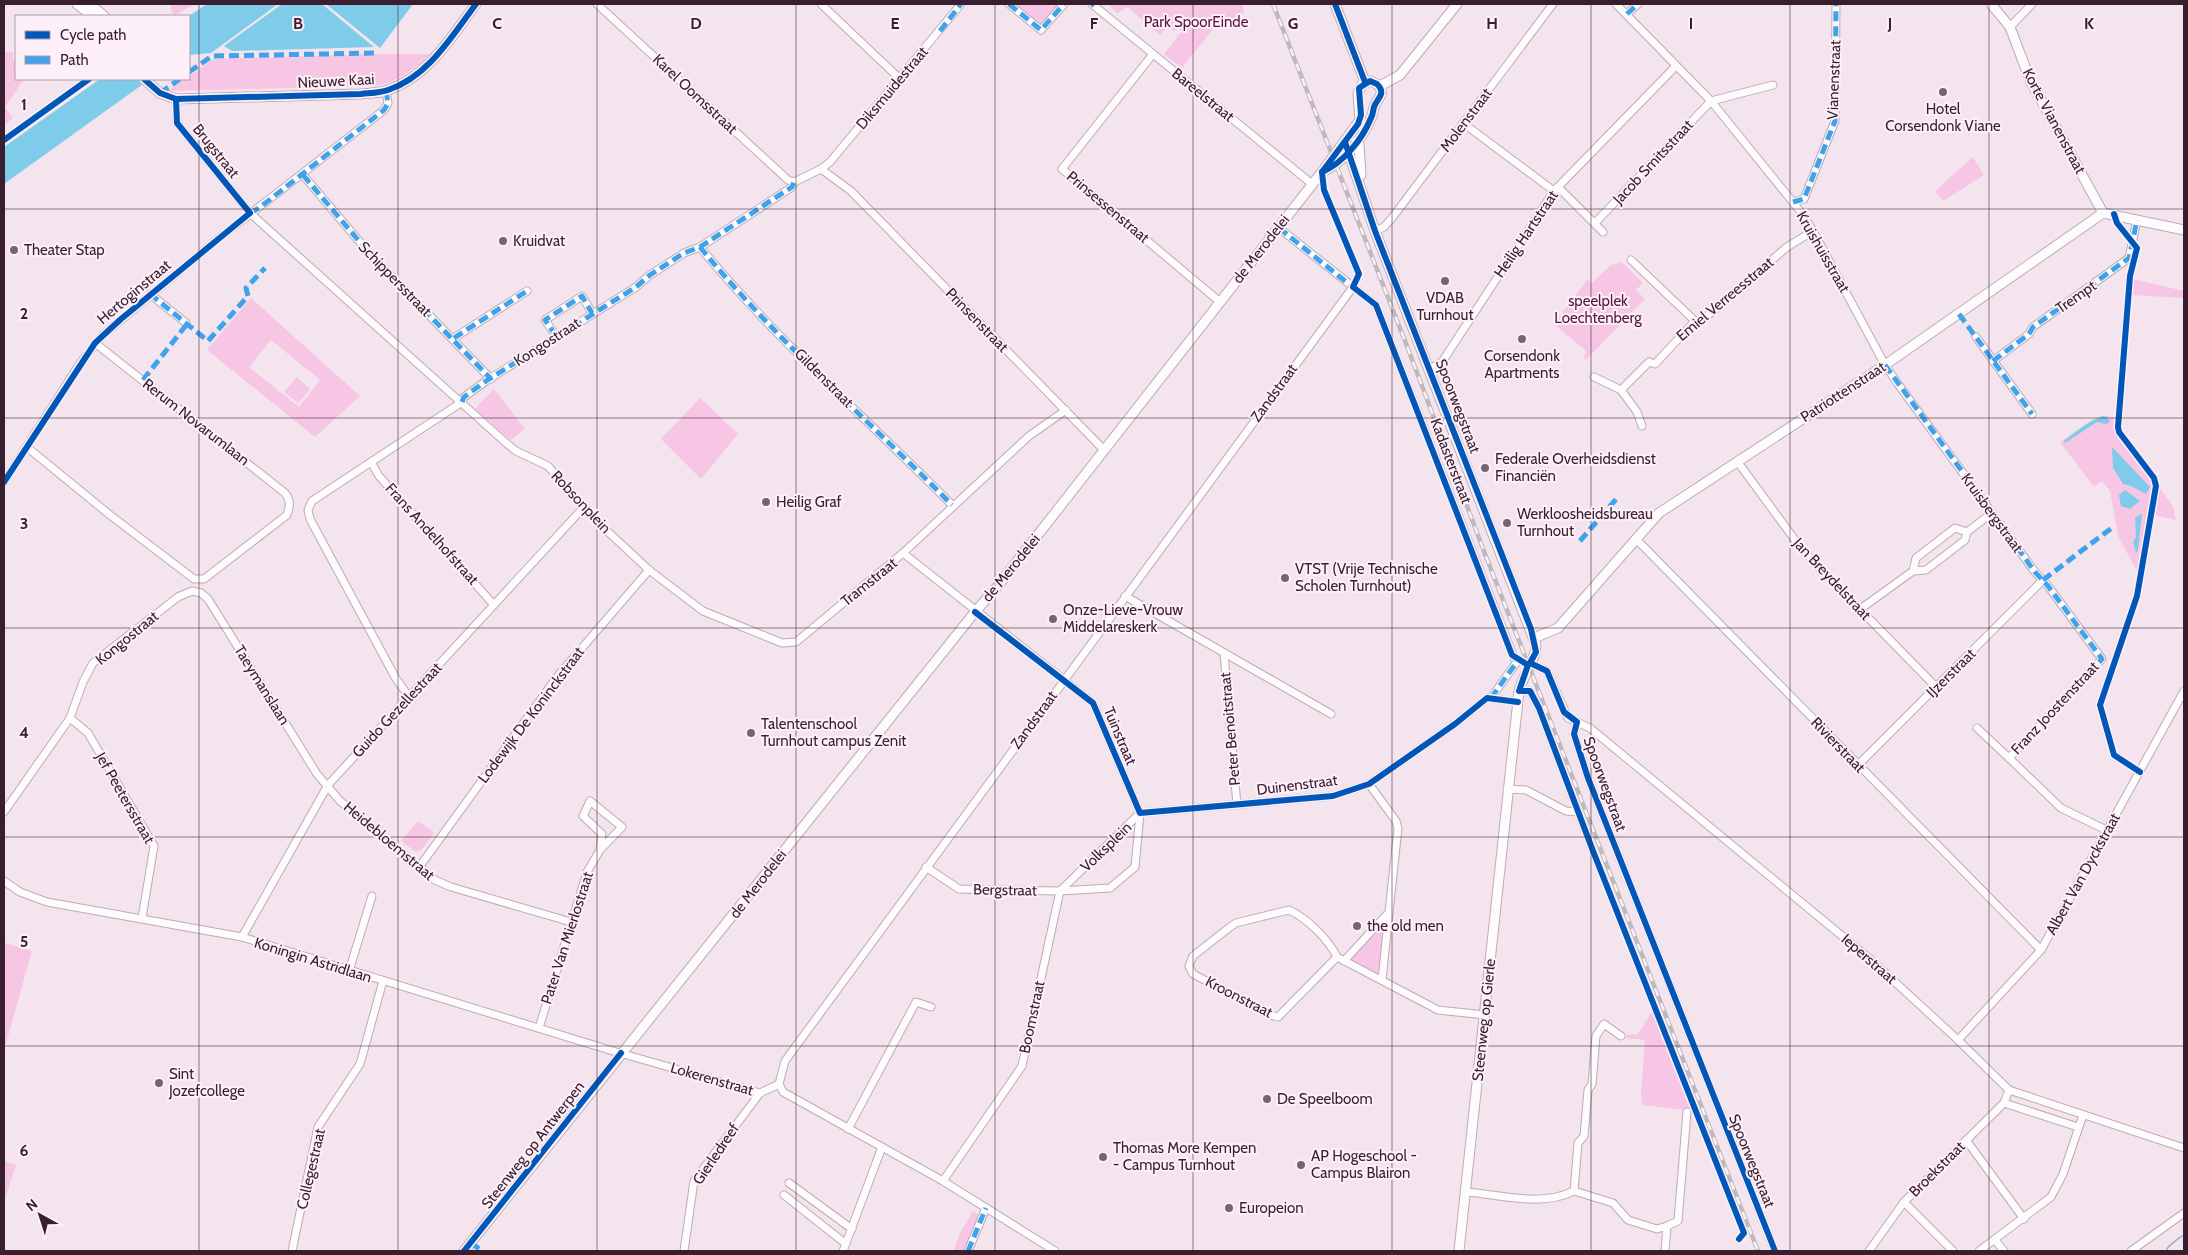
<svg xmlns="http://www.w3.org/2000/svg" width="2188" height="1255" viewBox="0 0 2188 1255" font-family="Cabin,sans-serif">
  <rect width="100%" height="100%" fill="#f4e4ed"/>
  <g fill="#f7c6e4" fill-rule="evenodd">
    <path d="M174 4H194L174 16 170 7Z"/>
    <path d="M1019 4H1059L1041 25 1018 6Z"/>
    <path d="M1107 4H1242L1244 11 1231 27 1221 19 1182 68 1164 54 1182 31 1177 27 1174 31 1168 26 1160 35 1127 7 1118 13Z"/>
    <path d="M4 52H13V59L16 62V79H24L5 107 13 118 4 125Z"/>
    <path d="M375 54H430C414 70 398 82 375 86L168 91 185 79H189V76L214 59Z"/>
    <path d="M1973 157 1984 175 1943 201 1935 191Z"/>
    <path d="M1622 262 1643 283 1636 290 1645 299 1586 360 1584 358 1586 351 1554 324 1587 280 1592 283 1611 265Z"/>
    <path d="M2133 279 2184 291V298L2132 295Z"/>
    <path d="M251 298 360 396 315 437 207 350ZM271 340 320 380 299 407 249 367Z"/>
    <path d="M297 377 310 389 298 403 284 392Z"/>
    <path d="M494 389 525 429 511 440 475 409Z"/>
    <path d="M700 398 738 434 701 479 661 439Z"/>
    <path d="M2104 415 2115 418 2117 433 2152 483 2139 575 2118 536 2110 491 2102 481 2094 487 2060 442 2089 422Z"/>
    <path d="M2158 486 2173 506 2176 520 2154 515Z"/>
    <path d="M418 821 434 833 421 850 416 852 401 841Z"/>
    <path d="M1386 920 1381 978 1348 960Z"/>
    <path d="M4 943 32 951 4 1050Z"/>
    <path d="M1654 1008 1693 1111 1642 1105 1641 1094 1645 1040 1626 1038V1035L1638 1034Z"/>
    <path d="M4 1161 16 1165 4 1202Z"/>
    <path d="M973 1211 981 1216 966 1251H953L961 1231Z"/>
  </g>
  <g fill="#7eccea">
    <path d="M207 4H278L211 53 189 55V16Z"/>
    <path d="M282 4H322L374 47 232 51 224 46Z"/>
    <path d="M326 4H413L380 48Z"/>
    <path d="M100 79H150L4 184V147Z"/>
    <path d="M2103 416 2107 417 2110 422 2106 424 2097 422 2065 443 2064 441C2076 432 2088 421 2103 416Z"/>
    <path d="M2112 447 2150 487 2146 494 2131 486 2123 484 2113 468Z"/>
    <path d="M2125 490 2140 501 2130 509 2121 506 2119 495Z"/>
    <path d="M2142 513 2138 550 2136 553 2133 542 2136 537 2135 518Z"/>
  </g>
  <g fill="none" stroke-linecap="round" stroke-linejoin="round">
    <g stroke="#beabb6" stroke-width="9">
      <g id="minor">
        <path d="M597 4 788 180 794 182"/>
        <path d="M821 4 900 79"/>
        <path d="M1009 4 1041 30 1064 4"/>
        <path d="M1092 4 1312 184"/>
        <path d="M1616 4 1711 101 1800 211 1813 231 1885 365 1898 384 2035 572 2048 586 2102 659 2009 758 2061 808 2106 830"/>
        <path d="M1627 14 1638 4"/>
        <path d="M2010 27 2032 4"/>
        <path d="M1153 54 1062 169 1220 302"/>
        <path d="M176 99 177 123 250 213 505 442 516 451 548 466 589 514 649 570 703 611 782 643 796 642 801 638 903 553 1029 436 1066 410"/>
        <path d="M1463 123 1554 191"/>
        <path d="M821 169 851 191 1103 449"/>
        <path d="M303 175 370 254 491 379"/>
        <path d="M794 182 821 169 830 162 961 4"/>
        <path d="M1558 187 1603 232"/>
        <path d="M1793 202 1804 199 1835 121 1836 4"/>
        <path d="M1595 223 1711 101 1773 85"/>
        <path d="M1279 228 1376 305 1516 663 1491 698"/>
        <path d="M1375 231 1384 227 1392 218 1553 4"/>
        <path d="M700 247C776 340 868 420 952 505"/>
        <path d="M1631 260 1695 321"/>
        <path d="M150 294 186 323"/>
        <path d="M556 336 545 320 582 296 592 313"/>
        <path d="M1976 337 2032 414"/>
        <path d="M454 338 527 291"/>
        <path d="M1993 361 2029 334 2033 327 2129 258 2137 220"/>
        <path d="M1429 369 1442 362 1554 191 1676 66"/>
        <path d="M1594 377 1621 390"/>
        <path d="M1642 426 1637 412 1621 390 1649 362 1655 364 1695 321 1698 324 1787 247 1813 231"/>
        <path d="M28 448 110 515 194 579H204L287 515C290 506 291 500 285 493L95 343"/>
        <path d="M1737 461 1803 551 1936 687"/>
        <path d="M371 462 379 476 494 605"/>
        <path d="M4 482 81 362 103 335 218 239 384 110 388 103 386 91"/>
        <path d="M1967 532 1992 513"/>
        <path d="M1636 539 2041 950"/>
        <path d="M903 553 1093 703 1140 813 1135 867 1110 888 1060 891 959 889 926 867"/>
        <path d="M1125 596 1331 714"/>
        <path d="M1859 610 1913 571 1926 570 1965 540 1967 532 1955 528 1916 558 1913 571"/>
        <path d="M1224 653 1237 805"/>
        <path d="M1530 663 1547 671 1568 718 1590 728 1870 959 1958 1040 2009 1090 2184 1148"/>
        <path d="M1519 691H1530L1539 708 1593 851"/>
        <path d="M409 697 395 677 310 519 308 510 312 501 462 402 464 397 486 381 636 287 650 275 684 253 700 247 792 187 794 182"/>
        <path d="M70 718 88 733 154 846 142 918"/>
        <path d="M1577 722 1574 734 1588 778 1775 1251"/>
        <path d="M1977 728 2009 758"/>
        <path d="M1858 765 2043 580"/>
        <path d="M1507 789 1526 790 1566 811 1578 812"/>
        <path d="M4 812 70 718 83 682 93 663 178 597 192 591 201 593 208 599 317 774 340 801 435 880 451 887 571 922"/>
        <path d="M1140 813 1333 796 1369 784 1455 724 1487 698 1518 702"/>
        <path d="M420 866 557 677 649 570"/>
        <path d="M4 881 20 892 47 902 242 937 613 1051 760 1093 779 1084 783 1092 943 1181 1055 1251"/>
        <path d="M1060 891 1140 813"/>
        <path d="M242 937 328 785 584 507"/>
        <path d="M1337 957 1278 1017 1270 1015 1193 974 1189 966 1193 956 1230 927 1236 923 1289 910C1307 918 1329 940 1337 957L1438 1010 1485 1015"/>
        <path d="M1344 961 1389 912 1398 828 1396 821 1369 784"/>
        <path d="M349 971 372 896"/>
        <path d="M1382 980 1389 912"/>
        <path d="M539 1028 587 872 600 850 622 827 590 801 583 816 602 834 600 850"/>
        <path d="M1958 1040 2041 950 2184 691"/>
        <path d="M779 1084 785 1061 1353 287"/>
        <path d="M2004 1103 2078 1127"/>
        <path d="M848 1129 916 1002 931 1007"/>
        <path d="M1966 1140 2024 1219"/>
        <path d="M943 1181 1022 1066 1060 891"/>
        <path d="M789 1183 852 1229"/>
        <path d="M1574 1191 1578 1143 1584 1136 1588 1090 1592 1084 1596 1036 1604 1024 1621 1036"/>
        <path d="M1467 1192C1501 1195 1542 1207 1574 1191L1613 1203 1628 1220 1657 1229 1667 1226"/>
        <path d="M784 1195 846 1244"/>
        <path d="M1904 1202 1953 1251"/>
        <path d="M1995 1240 2004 1251"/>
        <path d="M292 1251 318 1127 360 1064 383 981"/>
        <path d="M684 1251 694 1181 760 1093"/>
        <path d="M843 1251 882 1147"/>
        <path d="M968 1251 986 1208"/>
        <path d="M1665 1251 1667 1226 1678 1221 1687 1112"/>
        <path d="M1869 1251 1904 1202 2004 1103 2009 1090"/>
        <path d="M1979 1251 2051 1197 2063 1174 2083 1115"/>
        <path d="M2131 1251 2184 1213"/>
      </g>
    </g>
    <g stroke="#beabb6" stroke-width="11">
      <g id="tertiary">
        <path d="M77 4 92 16"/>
        <path d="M90 4 104 16"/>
        <path d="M1335 4 1365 82"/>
        <path d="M1991 4 2010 27 2030 80 2103 213"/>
        <path d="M144 79 160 93 176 99 361 94C370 93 380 93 388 90 428 77 452 36 476 4"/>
        <path d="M1380 86 1400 75 1457 4"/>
        <path d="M1356 142 1359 145 1361 175"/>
        <path d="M1347 148 1375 231 1536 645C1536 660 1523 675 1519 691L1459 1251"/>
        <path d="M1534 638 1558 628 1659 513 1885 365 2103 213 2184 230"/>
        <path d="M464 1251 975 612 997 587 1322 172 1360 120 1358 94 1362 84 1370 81 1377 84C1387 94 1377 98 1374 107 1373 110 1373 115 1371 118 1362 140 1343 163 1322 172"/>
      </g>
    </g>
    <g stroke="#b2aab7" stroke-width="14">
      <path id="primary" d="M2173 1251 2184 1242"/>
    </g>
    <use href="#minor" stroke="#fdfbfc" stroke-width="7"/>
    <use href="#tertiary" stroke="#fdfbfc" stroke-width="9"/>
    <use href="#primary" stroke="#ece9f0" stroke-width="11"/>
    <g stroke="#beb9bc" stroke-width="4.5">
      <path id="rail" d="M1273 4 1407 346 1485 554 1758 1251"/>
    </g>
    <use href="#rail" stroke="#fef0f8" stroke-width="2.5" stroke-dasharray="8" stroke-linecap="butt"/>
    <g stroke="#3fa2eb" stroke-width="5" stroke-dasharray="10 5" stroke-linecap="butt">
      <path d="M1009 4 1041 30 1064 4"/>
      <path d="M1092 4 1094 6"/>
      <path d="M1627 14 1638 4"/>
      <path d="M940 31 961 4"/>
      <path d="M189 72 212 56 378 53"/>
      <path d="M160 93 180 79"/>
      <path d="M303 175 370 254 491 379"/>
      <path d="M1793 202 1804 199 1835 121 1836 4"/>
      <path d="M250 213 259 208 384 110 388 103 386 91"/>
      <path d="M1279 228 1355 289"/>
      <path d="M700 247C776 340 868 420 952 505"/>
      <path d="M150 294 208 341 248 296 246 288 265 268"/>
      <path d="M1959 314 2032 414"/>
      <path d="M556 336 545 320 582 296 592 313"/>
      <path d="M454 338 527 291"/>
      <path d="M1993 361 2029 334 2033 327 2129 258 2137 220"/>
      <path d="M1885 365 2035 572 2048 586 2102 659 2070 693"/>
      <path d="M143 380 187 324"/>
      <path d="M462 402 464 397 486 381 636 287 650 275 684 253 700 247 792 187 794 182"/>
      <path d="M1580 541 1617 498"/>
      <path d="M2043 580 2113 527"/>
      <path d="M1491 698 1516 663 1513 655"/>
      <path d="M471 1243 482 1251"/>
      <path d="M968 1251 986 1208"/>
    </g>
    <g stroke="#fef0f8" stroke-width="9">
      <g id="cycleway">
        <path d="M1335 4 1365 82"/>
        <path d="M144 79 160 93 176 99 361 94C370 93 380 93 388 90 428 77 452 36 476 4"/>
        <path d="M1370 81 1377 84C1387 94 1377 98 1374 107 1373 110 1373 115 1371 118 1362 140 1343 163 1322 172L1358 124 1361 115 1359 88Z"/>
        <path d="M4 140 89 79"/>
        <path d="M1345 142 1375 231 1531 629 1536 652 1530 663 1547 671 1564 712 1577 722 1574 734 1588 778 1775 1251"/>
        <path d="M1322 172 1324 190 1359 274 1353 287 1376 305 1512 655 1528 665 1519 691H1530L1539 708 1593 851 1744 1233 1739 1239"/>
        <path d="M2114 214 2117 223 2137 248 2130 276 2118 427 2119 432 2154 478 2156 486 2137 596 2100 705 2114 755 2140 772"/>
        <path d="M4 482 95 343 121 319 250 213 177 123 176 99"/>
        <path d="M975 612 1093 703 1140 813 1333 796 1369 784 1455 724 1487 698 1518 702"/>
        <path d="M464 1251 621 1053"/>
      </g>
    </g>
    <use href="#cycleway" stroke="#0057b8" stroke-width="6"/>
  </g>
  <path fill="none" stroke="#381e2e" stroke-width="1" stroke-opacity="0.55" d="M199 4V1251M398 4V1251M597 4V1251M796 4V1251M995 4V1251M1193 4V1251M1392 4V1251M1591 4V1251M1790 4V1251M1989 4V1251M4 209H2184M4 418H2184M4 628H2184M4 837H2184M4 1046H2184"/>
  <g fill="#7a6371" stroke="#fef0f8" stroke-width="2">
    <circle cx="1943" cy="92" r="5"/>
    <circle cx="503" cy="241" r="5"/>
    <circle cx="14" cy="250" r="5"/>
    <circle cx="1445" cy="281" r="5"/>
    <circle cx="1522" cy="339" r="5"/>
    <circle cx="1485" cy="468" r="5"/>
    <circle cx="766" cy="502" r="5"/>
    <circle cx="1507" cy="523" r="5"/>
    <circle cx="1285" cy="578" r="5"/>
    <circle cx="1053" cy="619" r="5"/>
    <circle cx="751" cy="733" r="5"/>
    <circle cx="1357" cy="926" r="5"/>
    <circle cx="159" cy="1083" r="5"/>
    <circle cx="1267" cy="1099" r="5"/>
    <circle cx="1103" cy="1157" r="5"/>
    <circle cx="1301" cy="1165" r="5"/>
    <circle cx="1229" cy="1208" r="5"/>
  </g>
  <g text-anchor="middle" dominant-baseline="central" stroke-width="4" stroke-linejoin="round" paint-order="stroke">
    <g font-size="15" fill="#541540" stroke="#fef0f8">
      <text x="1196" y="22">Park SpoorEinde</text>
      <text x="1598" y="301">speelplek<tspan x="1598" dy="17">Loechtenberg</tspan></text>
    </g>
    <g font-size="15" fill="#381e2e" stroke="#fef0f8">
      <text transform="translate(1834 80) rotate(-88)">Vianenstraat</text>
      <text transform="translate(336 81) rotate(-3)">Nieuwe Kaai</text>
      <text transform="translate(892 88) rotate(-50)">Diksmuidestraat</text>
      <text transform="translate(695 94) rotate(43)">Karel Oomsstraat</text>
      <text transform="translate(1203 95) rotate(39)">Bareelstraat</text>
      <text transform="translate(1466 120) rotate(-53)">Molenstraat</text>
      <text transform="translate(2054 121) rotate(62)">Korte Vianenstraat</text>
      <text transform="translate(216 151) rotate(51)">Brugstraat</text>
      <text transform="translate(1653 162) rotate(-47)">Jacob Smitsstraat</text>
      <text transform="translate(1108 207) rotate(40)">Prinsessenstraat</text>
      <text transform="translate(1526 234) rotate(-56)">Heilig Hartstraat</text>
      <text transform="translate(1261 249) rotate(-52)">de Merodelei</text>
      <text transform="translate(1823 252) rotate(60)">Kruishuisstraat</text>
      <text transform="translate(395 279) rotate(46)">Schippersstraat</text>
      <text transform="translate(134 292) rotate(-40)">Hertoginstraat</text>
      <text transform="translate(2076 297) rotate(-35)">Trempt</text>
      <text transform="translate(1725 299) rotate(-40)">Emiel Verreesstraat</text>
      <text transform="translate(977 320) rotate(46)">Prinsenstraat</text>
      <text transform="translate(547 342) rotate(-33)">Kongostraat</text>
      <text transform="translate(824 378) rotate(45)">Gildenstraat</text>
      <text transform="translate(1843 392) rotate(-33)">Patriottenstraat</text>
      <text transform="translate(1274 393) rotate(-54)">Zandstraat</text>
      <text transform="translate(1458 406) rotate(69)">Spoorwegstraat</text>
      <text transform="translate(196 422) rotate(38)">Rerum Novarumlaan</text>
      <text transform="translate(1451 461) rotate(69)">Kadasterstraat</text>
      <text transform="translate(581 502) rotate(47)">Robsonplein</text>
      <text transform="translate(1992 513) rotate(54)">Kruisbergstraat</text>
      <text transform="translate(432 534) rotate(48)">Frans Andelhofstraat</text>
      <text transform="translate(1011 568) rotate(-51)">de Merodelei</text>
      <text transform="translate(1832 579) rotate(47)">Jan Breydelstraat</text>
      <text transform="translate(869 582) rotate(-39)">Tramstraat</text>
      <text transform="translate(127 638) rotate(-39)">Kongostraat</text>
      <text transform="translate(1951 673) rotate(-45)">IJzerstraat</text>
      <text transform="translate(262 685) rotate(58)">Taeymanslaan</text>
      <text transform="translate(2055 708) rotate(-47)">Franz Joostenstraat</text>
      <text transform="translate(397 710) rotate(-47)">Guido Gezellestraat</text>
      <text transform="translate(531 715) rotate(-53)">Lodewijk De Koninckstraat</text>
      <text transform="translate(1034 720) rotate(-54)">Zandstraat</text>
      <text transform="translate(1230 729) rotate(-95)">Peter Benoitstraat</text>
      <text transform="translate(1120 736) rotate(67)">Tuinstraat</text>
      <text transform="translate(1838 745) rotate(46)">Rivierstraat</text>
      <text transform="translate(1605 784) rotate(70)">Spoorwegstraat</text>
      <text transform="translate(1297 785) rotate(-7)">Duinenstraat</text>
      <text transform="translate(125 798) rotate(60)">Jef Peetersstraat</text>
      <text transform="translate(389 841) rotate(40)">Heidebloemstraat</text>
      <text transform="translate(1106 847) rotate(-44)">Volksplein</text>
      <text transform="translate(2083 874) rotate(-61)">Albert Van Dyckstraat</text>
      <text transform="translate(758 884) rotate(-52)">de Merodelei</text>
      <text transform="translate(1005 890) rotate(1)">Bergstraat</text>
      <text transform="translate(567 938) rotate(-72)">Pater Van Mierlostraat</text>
      <text transform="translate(1869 959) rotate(41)">Ieperstraat</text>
      <text transform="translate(313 960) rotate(17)">Koningin Astridlaan</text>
      <text transform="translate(1239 997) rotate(27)">Kroonstraat</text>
      <text transform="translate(1032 1017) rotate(-78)">Boomstraat</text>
      <text transform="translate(1484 1020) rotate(-84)">Steenweg op Gierle</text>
      <text transform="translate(712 1079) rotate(16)">Lokerenstraat</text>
      <text transform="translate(533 1145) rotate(-52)">Steenweg op Antwerpen</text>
      <text transform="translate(716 1154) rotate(-56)">Gierledreef</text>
      <text transform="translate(1752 1161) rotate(68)">Spoorwegstraat</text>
      <text transform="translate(311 1169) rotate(-77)">Collegestraat</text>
      <text transform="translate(1937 1169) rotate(-45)">Broekstraat</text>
    </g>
    <g font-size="15" fill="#381e2e" stroke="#fef0f8" text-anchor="start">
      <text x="1943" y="109" text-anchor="middle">Hotel<tspan x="1943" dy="17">Corsendonk Viane</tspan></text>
      <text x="513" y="241">Kruidvat</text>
      <text x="24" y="250">Theater Stap</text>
      <text x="1445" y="298" text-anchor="middle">VDAB<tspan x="1445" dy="17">Turnhout</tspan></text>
      <text x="1522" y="356" text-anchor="middle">Corsendonk<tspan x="1522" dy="17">Apartments</tspan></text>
      <text x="1495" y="459">Federale Overheidsdienst<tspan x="1495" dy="17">Financiën</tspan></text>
      <text x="776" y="502">Heilig Graf</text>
      <text x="1517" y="514">Werkloosheidsbureau<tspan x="1517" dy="17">Turnhout</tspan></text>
      <text x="1295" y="569">VTST (Vrije Technische<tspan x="1295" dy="17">Scholen Turnhout)</tspan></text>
      <text x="1063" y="610">Onze-Lieve-Vrouw<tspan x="1063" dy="17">Middelareskerk</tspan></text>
      <text x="761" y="724">Talentenschool<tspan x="761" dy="17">Turnhout campus Zenit</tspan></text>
      <text x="1367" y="926">the old men</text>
      <text x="169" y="1074">Sint<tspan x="169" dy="17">Jozefcollege</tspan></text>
      <text x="1277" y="1099">De Speelboom</text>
      <text x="1113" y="1148">Thomas More Kempen<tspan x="1113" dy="17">- Campus Turnhout</tspan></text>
      <text x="1311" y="1156">AP Hogeschool -<tspan x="1311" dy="17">Campus Blairon</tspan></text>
      <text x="1239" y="1208">Europeion</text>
    </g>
  </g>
  <g font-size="16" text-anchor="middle" font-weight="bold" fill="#381e2e" stroke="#fef0f8" stroke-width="4" stroke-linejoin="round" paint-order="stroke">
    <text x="298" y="29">B</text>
    <text x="497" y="29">C</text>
    <text x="696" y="29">D</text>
    <text x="895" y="29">E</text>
    <text x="1094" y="29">F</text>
    <text x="1293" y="29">G</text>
    <text x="1492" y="29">H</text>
    <text x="1691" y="29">I</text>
    <text x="1890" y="29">J</text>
    <text x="2089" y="29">K</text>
    <text x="24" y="110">1</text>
    <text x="24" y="319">2</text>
    <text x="24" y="529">3</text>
    <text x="24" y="738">4</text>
    <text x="24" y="947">5</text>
    <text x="24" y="1156">6</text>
  </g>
  <rect width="2188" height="1255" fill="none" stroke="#381e2e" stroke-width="10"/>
  <rect x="15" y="15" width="175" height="65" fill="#fef0f8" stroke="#af9ca7"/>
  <rect x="25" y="31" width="25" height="8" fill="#0057b8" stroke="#af9ca7"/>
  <text x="60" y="40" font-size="15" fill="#381e2e">Cycle path</text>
  <rect x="25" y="56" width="25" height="8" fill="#3fa2eb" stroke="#af9ca7"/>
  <text x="60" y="65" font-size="15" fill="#381e2e">Path</text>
  <g transform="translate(40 1215) rotate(321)" stroke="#fef0f8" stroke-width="4" paint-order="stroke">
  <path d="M0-4L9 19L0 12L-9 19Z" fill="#381e2e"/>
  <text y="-8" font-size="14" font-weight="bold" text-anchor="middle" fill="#381e2e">N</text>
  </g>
</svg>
